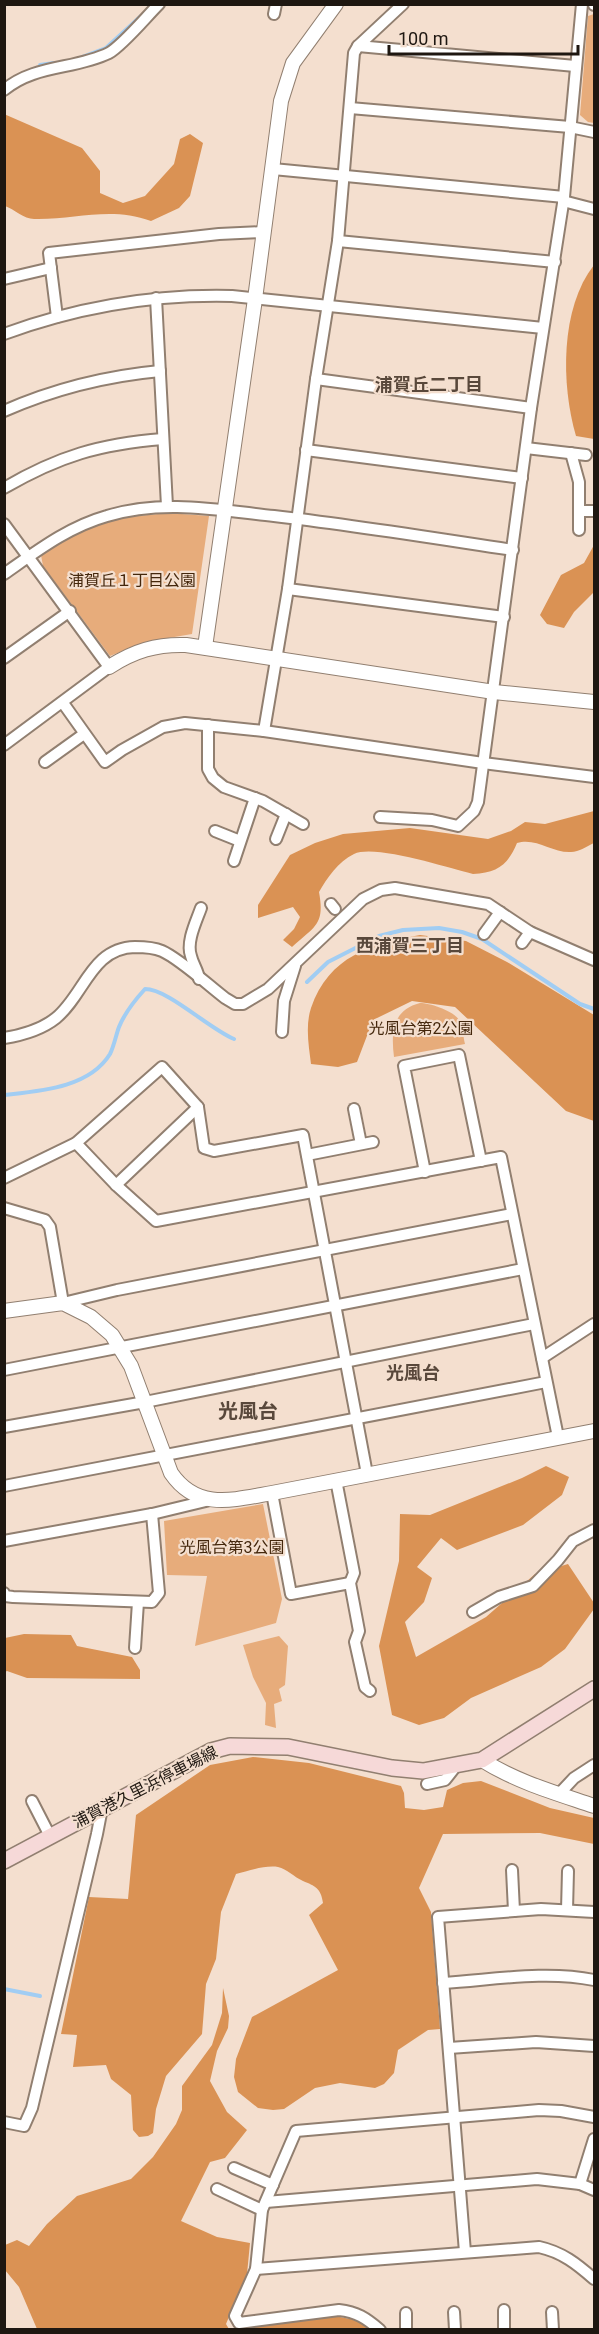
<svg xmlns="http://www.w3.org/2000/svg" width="599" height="2334" viewBox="0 0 599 2334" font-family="Roboto,'Noto Sans JP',sans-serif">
  <rect width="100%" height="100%" fill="#f4dfcf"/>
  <g fill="#e7ac7b">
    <path d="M594 14V123L588 122 580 115 588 16Z"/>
    <path d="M168 513 209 516 192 634 145 642 110 656 43 566 41 555 76 534 117 518Z"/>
    <path d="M420 1003C430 1003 454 1011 459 1020 463 1027 463 1036 465 1044L394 1057C391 1033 392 1010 420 1003Z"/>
    <path d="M263 1504 282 1599 276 1623 195 1646 207 1576 167 1575 164 1521Z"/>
    <path d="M279 1636 288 1646 285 1685 279 1689 282 1701 274 1704 276 1728 265 1725 266 1703 253 1677 243 1645Z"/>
  </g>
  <g fill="#da9254">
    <path d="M4 114 82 148 100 171V193L123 203 145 196 174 164 180 139 190 134 203 143 190 196 179 208 151 221C110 206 75 220 34 219 24 219 14 209 5 206Z"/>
    <path d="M594 265V439L576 436C561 385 560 308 594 265Z"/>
    <path d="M594 545V592L574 612 564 628 547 624 540 615 561 575 584 563Z"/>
    <path d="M594 811V843C587 846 579 852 571 852 552 853 536 837 517 843 508 865 497 873 473 874 448 868 375 844 354 854 338 862 327 878 319 892 325 925 315 926 292 947L283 940 294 929 300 917 293 907 258 918V905L290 855 315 843 343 834 410 828 488 839 511 831 525 822 545 824Z"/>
    <path d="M420 935 466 941 507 962 594 1015V1121L566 1111 455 1007 412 1001 373 1020 357 1062 338 1067 311 1064C309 1047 305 1026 311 1008 329 956 371 944 420 935Z"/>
    <path d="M546 1466 569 1477 562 1495 523 1525 457 1550 441 1538 417 1567 432 1578 424 1602 405 1622 416 1657 486 1617 535 1574 568 1564 594 1603V1609L565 1649 541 1667 471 1698 444 1718 419 1725 392 1715 379 1646 399 1561 400 1514 430 1515 522 1478Z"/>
    <path d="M24 1634 71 1635 77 1646 132 1657 140 1670V1679L27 1678 7 1671 5 1672V1638Z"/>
    <path d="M253 1757 309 1763 401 1786 404 1793 405 1808 424 1810 443 1807 447 1790 463 1783 481 1781 550 1808 594 1818V1844L540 1833 443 1834 419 1888 431 1912 440 2029 428 2030 398 2050 394 2073 384 2084 375 2088 340 2083 315 2088 284 2109 273 2110 258 2108 238 2092 234 2077 236 2059 252 2017 338 1970 309 1915 323 1903C321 1888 315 1886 303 1881 294 1877 287 1869 278 1867 265 1865 248 1871 236 1874L221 1912 216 1959 206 1984 202 2034 166 2076 156 2109 153 2133 148 2136 139 2137 133 2130 131 2095 111 2079 106 2065 73 2067 77 2035 61 2034 89 1897 128 1899 136 1815 210 1765Z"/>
    <path d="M223 1988 229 2016 228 2028 217 2051 210 2081 227 2112 247 2130 225 2158 210 2162 181 2221 217 2237 250 2243 247 2274 226 2324 229 2329 335 2316 360 2321 371 2329H37L19 2287 5 2270V2245L17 2240 29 2246 47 2224 77 2196 131 2179 153 2157 176 2124 182 2110V2086L212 2045 222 2013Z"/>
  </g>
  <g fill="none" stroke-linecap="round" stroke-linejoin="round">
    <g stroke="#a1cdf3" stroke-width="4">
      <path d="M82 57 106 48 141 16"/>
      <path d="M40 65 54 63"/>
      <path d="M307 982 328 962 379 936 403 930 439 928 462 932 482 939 580 1004 594 1009"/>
      <path d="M4 1095C40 1091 89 1088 110 1054 114 1046 116 1035 119 1027 125 1012 135 1000 145 989 168 989 208 1028 234 1039"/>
      <path d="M4 1989 40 1996"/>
    </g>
    <g stroke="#917f70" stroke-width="14">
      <g id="minor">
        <path d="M594 4V5"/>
        <path d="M274 14 276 4"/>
        <path d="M358 46 575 66"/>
        <path d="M4 90C35 64 74 70 109 53 123 45 146 17 159 4"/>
        <path d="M350 108 570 127 594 132"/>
        <path d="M273 169 564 197"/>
        <path d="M563 201 594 209"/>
        <path d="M338 241 555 262"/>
        <path d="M4 279 51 268"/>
        <path d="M156 298 167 506"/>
        <path d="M57 317 49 253 219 234 263 232"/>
        <path d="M4 334C78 307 154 294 232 296L543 328"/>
        <path d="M316 379 531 408"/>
        <path d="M4 411C54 389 106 376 160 371"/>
        <path d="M526 448 586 455"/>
        <path d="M306 450 522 478"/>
        <path d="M571 453 579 482V530"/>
        <path d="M4 488C59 456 100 444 163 439"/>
        <path d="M579 511H594"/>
        <path d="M4 524 109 667 4 745"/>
        <path d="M4 574C37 551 68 527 107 516 162 499 218 510 274 516 353 525 433 538 513 550"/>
        <path d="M288 589 504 617"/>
        <path d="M4 658 70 611"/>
        <path d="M63 703 105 762 122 750 163 727 185 723 264 731 483 763 594 777"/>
        <path d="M208 725V769L213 778 224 787 263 801 303 824"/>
        <path d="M264 731 288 589 316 379 338 241 354 53 358 46 403 4"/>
        <path d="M45 762 84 734"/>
        <path d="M380 817 432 820 458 826 474 811 478 802 531 408 564 197 582 4"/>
        <path d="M215 831 240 841"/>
        <path d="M276 839 286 814"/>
        <path d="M234 861 255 798"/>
        <path d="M331 904 335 909"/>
        <path d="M484 934 500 912"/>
        <path d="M522 943 530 932"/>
        <path d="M199 979C198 970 193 965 191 956 186 942 196 922 201 908"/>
        <path d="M282 1032 284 1001 295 966"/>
        <path d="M4 1038C23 1035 41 1030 56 1018 85 994 91 948 135 947 143 947 155 948 162 951 180 959 208 985 225 998L235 1004H243L268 989 363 899 381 890 395 888 488 904 530 932 594 960"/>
        <path d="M354 1109 361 1144"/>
        <path d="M76 1143 116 1185 156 1221 501 1157 558 1437"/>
        <path d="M307 1155 373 1142"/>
        <path d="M425 1172 404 1066 459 1055 481 1161"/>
        <path d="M4 1178 76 1143 162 1067 198 1107 204 1148 214 1151 303 1135 367 1474"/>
        <path d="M116 1185 198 1107"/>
        <path d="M4 1208 45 1220 50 1227 63 1303 117 1290 512 1214"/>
        <path d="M542 1358 594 1324"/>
        <path d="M4 1370 523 1269"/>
        <path d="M4 1427 145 1402 534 1324"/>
        <path d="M336 1480 354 1573 350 1583 359 1631 355 1642 365 1687 370 1691"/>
        <path d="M4 1486 546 1382"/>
        <path d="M272 1493 291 1594 350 1583"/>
        <path d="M4 1541 152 1514 210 1500"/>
        <path d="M4 1593 5 1596 13 1597 152 1602 159 1593 152 1514"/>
        <path d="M473 1612 499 1597 533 1586 558 1560 573 1541 594 1530"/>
        <path d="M135 1648 138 1602"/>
        <path d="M427 1784 445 1780 456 1766"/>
        <path d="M559 1794 574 1778 594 1765"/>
        <path d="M32 1801 50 1836"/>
        <path d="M512 1870 514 1911"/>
        <path d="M567 1910 568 1871"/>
        <path d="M443 1983C493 1980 545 1970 594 1980"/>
        <path d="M449 2048 536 2042 594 2046"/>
        <path d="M4 2122 24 2126 32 2108 97 1834 102 1808"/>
        <path d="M234 2168 273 2185"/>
        <path d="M580 2184 594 2139"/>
        <path d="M217 2189 262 2210"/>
        <path d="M266 2202 537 2179 580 2184 594 2190"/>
        <path d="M465 2252 438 1917 541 1909 594 1912"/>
        <path d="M256 2269 539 2247C562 2252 577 2264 594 2279"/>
        <path d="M454 2312 455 2330"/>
        <path d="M552 2312 553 2330"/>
        <path d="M380 2330C366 2318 357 2312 339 2310L239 2323 235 2316 256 2269 262 2210 296 2131 539 2110 561 2111 594 2117"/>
        <path d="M406 2330V2313"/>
        <path d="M504 2330V2310"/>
      </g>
    </g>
    <g stroke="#917f70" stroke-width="16">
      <g id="tertiary">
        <path d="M205 647 255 299 281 101 293 63 336 4"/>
        <path d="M109 667C134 651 156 644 186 645L494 692 594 702"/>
        <path d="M4 1311 63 1303 91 1317 112 1335 131 1366 171 1473C197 1511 233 1500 272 1493L594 1431"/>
        <path d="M482 1760C517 1782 556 1793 594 1806"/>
      </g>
    </g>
    <g stroke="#917f70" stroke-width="18">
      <path id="secondary" d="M4 1861 211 1751 230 1746 288 1747 392 1768 423 1771 482 1760 594 1689"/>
    </g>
    <use href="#minor" stroke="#fff" stroke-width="10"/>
    <use href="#tertiary" stroke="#fff" stroke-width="14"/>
    <use href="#secondary" stroke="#f6d9d8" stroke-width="15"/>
  </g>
  <g text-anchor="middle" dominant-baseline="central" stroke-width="4.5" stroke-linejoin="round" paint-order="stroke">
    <g font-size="16" fill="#44270c" stroke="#f4dfcf">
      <text x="132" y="580">浦賀丘１丁目公園</text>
      <text x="421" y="1028">光風台第2公園</text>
      <text x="232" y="1547">光風台第3公園</text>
    </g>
    <g font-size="16" fill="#1e1711" stroke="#f4dfcf">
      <text transform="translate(145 1787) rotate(-27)">浦賀港久里浜停車場線</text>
    </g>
    <g font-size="18" font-weight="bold" fill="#59483b" stroke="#f4dfcf">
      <text x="429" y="384">浦賀丘二丁目</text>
      <text x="410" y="945">西浦賀三丁目</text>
      <text x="413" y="1372">光風台</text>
    </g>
    <g font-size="20" font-weight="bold" fill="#59483b" stroke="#f4dfcf">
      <text x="248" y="1411">光風台</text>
    </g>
  </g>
  <rect width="599" height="2334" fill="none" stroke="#1e1711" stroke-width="12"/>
  <path d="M389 45v9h189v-9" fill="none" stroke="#1e1711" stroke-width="3"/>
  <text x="398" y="45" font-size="18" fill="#1e1711" stroke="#f4dfcf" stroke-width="4.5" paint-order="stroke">100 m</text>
</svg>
